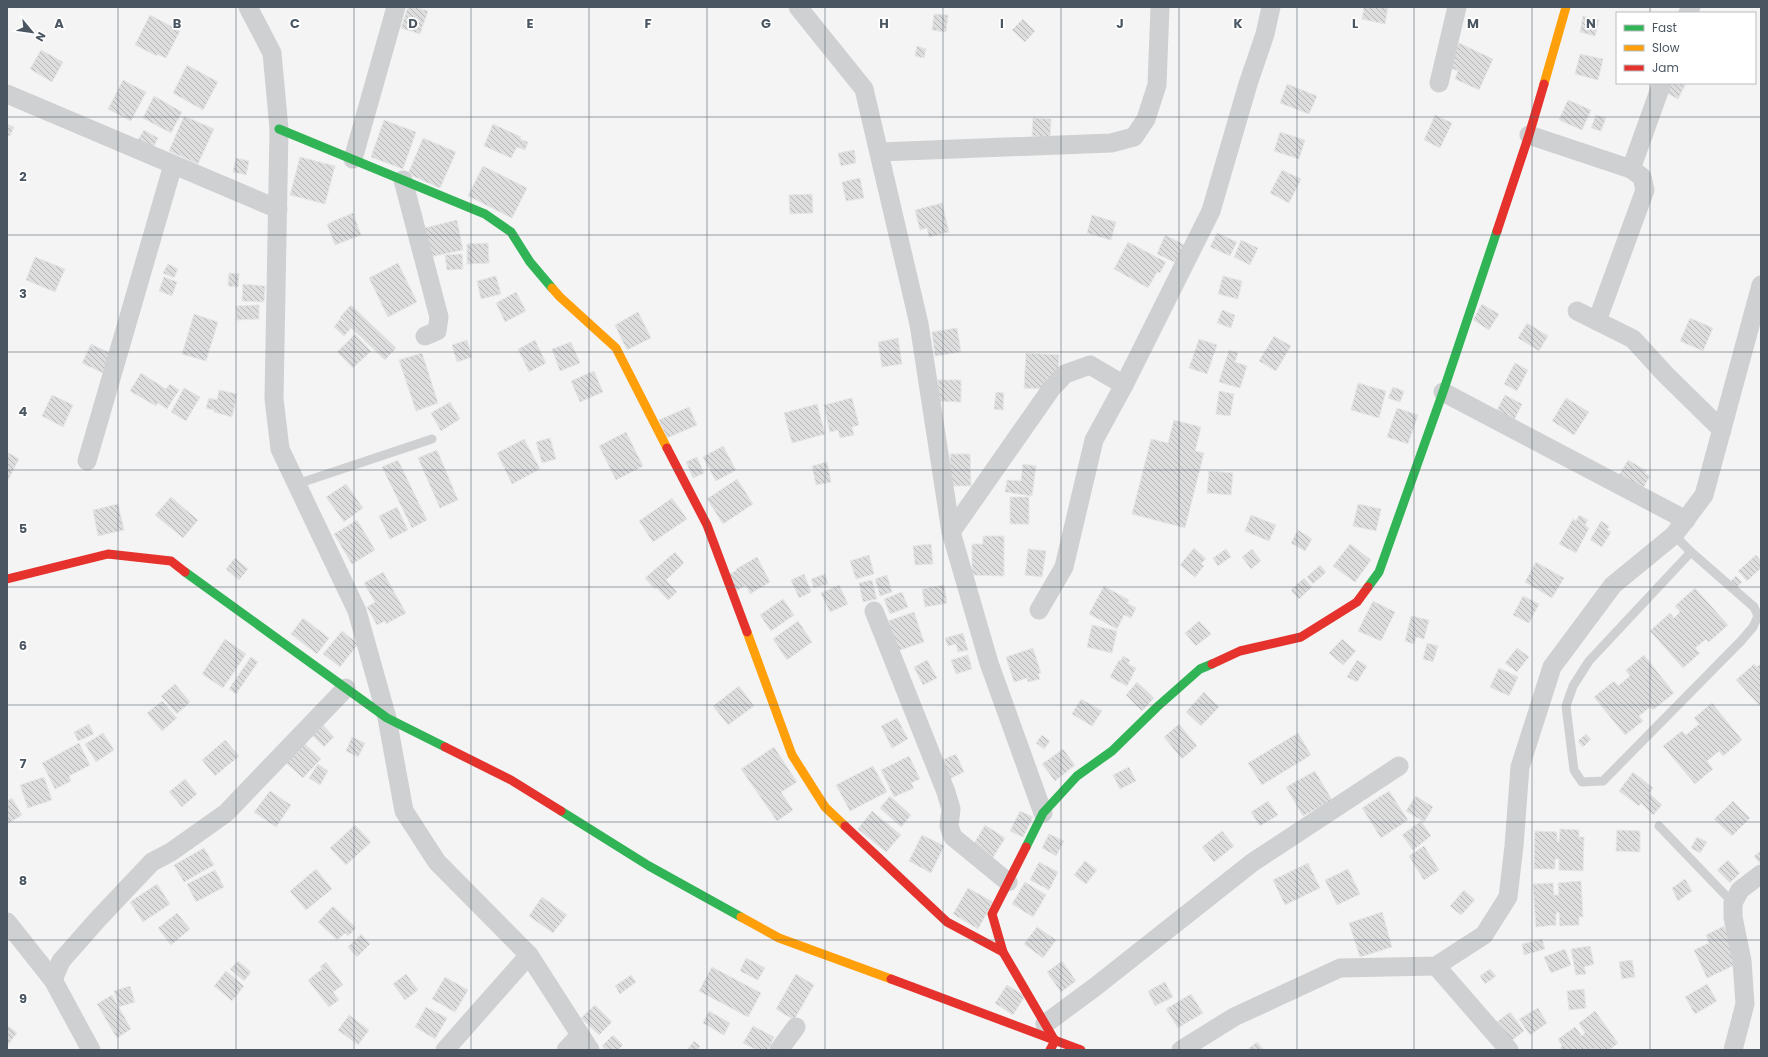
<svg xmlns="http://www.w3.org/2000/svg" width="1768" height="1057" viewBox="0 0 1768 1057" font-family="Poppins,sans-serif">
  <defs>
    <pattern id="building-back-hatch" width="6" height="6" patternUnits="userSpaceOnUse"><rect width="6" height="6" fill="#ddddde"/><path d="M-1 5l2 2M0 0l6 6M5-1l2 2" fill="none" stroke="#b5b6b7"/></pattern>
  </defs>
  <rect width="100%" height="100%" fill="#f4f4f4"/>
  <g fill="url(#building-back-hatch)" stroke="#e5e6e7">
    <path d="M408 7H415L428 11 420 34 401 28Z"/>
    <path d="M1364 7H1388L1385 24 1362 19Z"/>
    <path d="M934 14 948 15 946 32 932 30Z"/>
    <path d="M150 15 180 31 166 58 157 54V56L135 45Z"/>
    <path d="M1583 16 1599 20 1595 36 1580 32Z"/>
    <path d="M1023 19 1035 31 1025 42 1012 30Z"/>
    <path d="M1459 43 1493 59 1479 90 1455 79 1458 71 1448 67Z"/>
    <path d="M917 46 926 49 924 58 915 56Z"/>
    <path d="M41 50 63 62 52 82 30 69Z"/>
    <path d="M1580 54 1603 59 1598 80 1575 74Z"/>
    <path d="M187 65 218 82 203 110 173 93Z"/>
    <path d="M123 80 146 92 131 121 108 109Z"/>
    <path d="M1667 83H1686L1678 99 1663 91Z"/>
    <path d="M1287 84 1317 96 1309 114 1280 103Z"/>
    <path d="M154 96 182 112 171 133 143 118Z"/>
    <path d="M1568 100 1591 110 1582 130 1559 120Z"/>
    <path d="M1435 115 1452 123 1440 148 1424 140Z"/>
    <path d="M1596 115 1606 118 1601 131 1591 128Z"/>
    <path d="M184 116 214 129 198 164 169 151Z"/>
    <path d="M1033 118 1051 119 1050 137 1032 136Z"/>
    <path d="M384 120 416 132 403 169 371 157Z"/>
    <path d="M7 124 14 127 10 136 7 135Z"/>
    <path d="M493 124 521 137 520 139 528 142 525 150 517 147 511 158 484 146Z"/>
    <path d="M144 130 158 138 153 148 138 140Z"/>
    <path d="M1280 132 1305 140 1299 159 1274 151Z"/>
    <path d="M423 138 456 152 440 188 408 174Z"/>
    <path d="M854 150 856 163 841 166 838 153Z"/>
    <path d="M300 157 335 166 325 204 290 195Z"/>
    <path d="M236 158 249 161 246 175 233 172Z"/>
    <path d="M483 166 527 188 512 218 468 196Z"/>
    <path d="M1282 170 1301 179 1289 203 1270 193Z"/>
    <path d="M860 178 864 198 846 201 842 182Z"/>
    <path d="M812 194 813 213 790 214 789 195Z"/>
    <path d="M942 203 949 232 929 237 927 228 920 230 915 210Z"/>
    <path d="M353 213 361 235 335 245 327 224Z"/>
    <path d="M1092 215 1116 222 1111 240 1087 233Z"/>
    <path d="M457 220 463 250 430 257 424 228Z"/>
    <path d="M1217 233 1237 242 1230 256 1210 247Z"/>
    <path d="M1165 235 1185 245 1176 263 1157 254Z"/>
    <path d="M1241 240 1258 248 1250 265 1234 257Z"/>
    <path d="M1128 242 1166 262 1160 273 1157 272 1148 288 1114 269Z"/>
    <path d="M488 243 489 263 467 264V244Z"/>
    <path d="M462 254 463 269 447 270 445 255Z"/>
    <path d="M35 257 65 269 55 292 26 280Z"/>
    <path d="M398 263 417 302 388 317 369 278Z"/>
    <path d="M168 264 178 269 174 278 163 273Z"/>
    <path d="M229 273 239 274 238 287 228 286Z"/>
    <path d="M496 276 501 294 481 299 477 281Z"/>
    <path d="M1223 276 1242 281 1238 299 1218 294Z"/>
    <path d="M164 277 177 282 172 296 159 291Z"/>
    <path d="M243 284 265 286 264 302 242 301Z"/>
    <path d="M516 292 526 311 505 322 496 303Z"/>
    <path d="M1482 304 1499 314 1489 330 1473 320Z"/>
    <path d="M259 305V319L237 320 236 306Z"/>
    <path d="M351 305 396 348 385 360 340 317Z"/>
    <path d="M1222 310 1235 315 1231 328 1217 323Z"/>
    <path d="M638 312 651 338 627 350 615 325Z"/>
    <path d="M194 314 218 322 206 361 182 354Z"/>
    <path d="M1690 318 1713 328 1703 351 1680 341Z"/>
    <path d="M340 319 351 328 344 336 334 327Z"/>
    <path d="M1527 323 1548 336 1539 351 1518 338Z"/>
    <path d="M957 328 961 352 935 356 932 332Z"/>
    <path d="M355 334 371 351 353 368 337 352Z"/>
    <path d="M1274 336 1291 346 1276 371 1259 361Z"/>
    <path d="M898 338 902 364 882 367 878 342Z"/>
    <path d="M1199 339 1217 345 1207 374 1189 368Z"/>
    <path d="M467 340 472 357 457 362 452 345Z"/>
    <path d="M535 340 546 363 529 372 518 349Z"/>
    <path d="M571 342 580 363 560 371 552 349Z"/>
    <path d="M91 344 112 354 103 373 82 363Z"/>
    <path d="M1229 350 1238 353 1235 362 1247 366 1240 388 1219 382Z"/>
    <path d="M422 353 438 403 416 411 399 360Z"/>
    <path d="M1026 353 1059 355 1058 378H1047L1046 389 1024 388Z"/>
    <path d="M1515 363 1528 370 1517 391 1504 384Z"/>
    <path d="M594 371 603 392 580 402 571 381Z"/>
    <path d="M141 373 166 389 170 384 179 390 167 409 158 403 156 406 130 391Z"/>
    <path d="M938 380H961V402L938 401Z"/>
    <path d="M1358 383 1386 391 1379 418 1351 410Z"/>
    <path d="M1393 387 1404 391 1400 402 1388 398Z"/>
    <path d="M184 388 200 397 186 421 171 412Z"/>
    <path d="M219 390 237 394 232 417 214 412V410L206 408 209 398 217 400Z"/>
    <path d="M1219 391 1234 394 1230 416 1216 414Z"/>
    <path d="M996 392 1004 393 1003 410 994 409Z"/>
    <path d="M52 395 73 405 63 427 42 416Z"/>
    <path d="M1505 395 1522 404 1512 425 1494 416Z"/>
    <path d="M852 398 859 425 852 427 854 435 840 438 838 430 830 432 824 405Z"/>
    <path d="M1566 398 1589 412 1574 435 1552 421Z"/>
    <path d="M450 402 460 419 441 431 431 413Z"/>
    <path d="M817 404 825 434 792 443 784 413Z"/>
    <path d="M689 407 697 425 667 438 659 420Z"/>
    <path d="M1397 408 1418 415 1408 444 1387 437Z"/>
    <path d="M1174 420 1201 427 1195 451 1204 453 1185 528 1132 514 1151 439 1168 443Z"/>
    <path d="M626 432 643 466 616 480 599 446Z"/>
    <path d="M550 438 556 459 542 463 536 442Z"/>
    <path d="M524 439 540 469 512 484 497 453Z"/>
    <path d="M723 446 736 470 716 481 703 457Z"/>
    <path d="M437 450 458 500 440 508 418 458Z"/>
    <path d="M7 452 19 459 7 482Z"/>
    <path d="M950 454H970L971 486H950Z"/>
    <path d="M697 457 704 473 693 478 686 462Z"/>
    <path d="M398 460 427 520 412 528 382 467Z"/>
    <path d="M1628 460 1647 471 1645 473 1650 476 1643 488 1618 477Z"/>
    <path d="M827 462 831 482 816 485 812 466Z"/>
    <path d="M1023 464 1036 466 1032 496 1005 492 1007 480 1021 481Z"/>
    <path d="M1209 471 1233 473 1231 495 1207 493Z"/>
    <path d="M737 479 753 504 723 524 707 499Z"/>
    <path d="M346 484 363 508 344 522 326 497Z"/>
    <path d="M171 497 198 520 183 538 155 515Z"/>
    <rect x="1010" y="497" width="19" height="27"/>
    <path d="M672 498 687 519 653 542 639 521Z"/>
    <path d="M118 504 124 530 98 536 93 510Z"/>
    <path d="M1358 504 1381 509 1376 531 1353 526Z"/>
    <path d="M397 507 408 530 390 539 379 516Z"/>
    <path d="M1251 515 1276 525 1269 541 1245 531Z"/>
    <path d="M1579 515 1588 520 1585 525 1589 528 1576 553 1559 544 1573 519 1576 521Z"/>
    <path d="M357 520 375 550 352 564 334 534Z"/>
    <path d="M1601 521 1609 526 1607 530 1611 532 1602 547 1590 540Z"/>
    <path d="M1298 530 1312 539 1305 551 1291 543Z"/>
    <path d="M983 536H1004V576L972 575V544H983Z"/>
    <path d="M931 544 933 564 915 565 913 546Z"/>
    <path d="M1350 544 1371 560 1355 582 1333 566Z"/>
    <path d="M1194 548 1206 559 1201 564 1204 566 1195 577 1180 565Z"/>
    <path d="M1028 549 1046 551 1042 577 1025 575Z"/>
    <path d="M1226 549 1231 557 1218 566 1213 558Z"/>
    <path d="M1252 549 1261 561 1251 569 1242 557Z"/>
    <path d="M675 552 684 563 666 580 677 592 668 600 657 588 655 589 645 578Z"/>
    <path d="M869 555 874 574 856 579 850 561Z"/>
    <path d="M1756 555 1761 561V568L1747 581 1738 571Z"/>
    <path d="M757 557 770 582 750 594 746 585 736 591 728 575 737 570 736 569Z"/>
    <path d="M235 558 248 569 239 580 226 569Z"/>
    <path d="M1536 562 1564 578 1552 598 1525 582Z"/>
    <path d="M1320 565 1326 572 1313 584 1307 577Z"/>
    <path d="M383 572 406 613 386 624 385 621 377 625 367 607 375 602 364 583Z"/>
    <path d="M804 574 811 592 799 598 791 580Z"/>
    <path d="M825 574 828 584 814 588 811 579Z"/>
    <path d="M887 575 892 592 880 596 875 579Z"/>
    <path d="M1736 576 1742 582 1736 588 1730 582Z"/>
    <path d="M1304 578 1312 587 1299 599 1291 590Z"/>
    <path d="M872 580 877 599 863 602 859 583Z"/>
    <path d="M839 585 848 604 830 612 821 593Z"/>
    <path d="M944 585 947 603 925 607 922 589Z"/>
    <path d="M1104 586 1129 600 1127 603 1136 608 1131 618 1124 615 1117 629 1089 614Z"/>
    <path d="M1695 588 1728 625 1709 642 1706 639 1695 648 1700 653 1683 668 1650 631 1670 613 1674 618 1680 612 1675 606Z"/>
    <path d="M902 592 908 607 890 614 884 599Z"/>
    <path d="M1523 596 1539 604 1529 623 1513 615Z"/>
    <path d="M783 599 794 615 771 631 760 615Z"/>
    <path d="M1373 601 1395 612 1381 641 1358 631Z"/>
    <path d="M914 612 924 642 897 651 888 621Z"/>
    <path d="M1411 616 1429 620 1424 639 1416 637 1414 644 1405 641Z"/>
    <path d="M303 618 329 638 317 654 291 634Z"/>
    <path d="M798 621 812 642 787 660 773 639Z"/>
    <path d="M1199 621 1211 634 1196 646 1185 633Z"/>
    <path d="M1092 625 1117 631 1112 653 1087 647Z"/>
    <path d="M342 631 358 644 340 667 323 654Z"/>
    <path d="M963 633 968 650 958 652 956 644 948 646 945 638Z"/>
    <path d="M225 639 246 654 223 688 202 674Z"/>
    <path d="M1342 639 1356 651 1343 665 1329 653Z"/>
    <path d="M1427 643 1438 646 1433 662 1423 659Z"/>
    <path d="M1033 648 1041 673 1038 674 1040 679 1028 682 1027 678 1014 682 1006 657Z"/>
    <path d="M1517 648 1529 657 1517 672 1505 663Z"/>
    <path d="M968 655 972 669 956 674 951 660Z"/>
    <path d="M1644 655 1674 693 1653 710 1650 707 1639 716 1643 721 1625 735 1594 697 1614 681 1618 686 1630 676 1626 670Z"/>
    <path d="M1123 656 1130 660 1128 664 1136 668 1127 686 1110 677 1119 660 1121 661Z"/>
    <path d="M251 657 258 662 236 694 229 689Z"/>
    <path d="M927 660 937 678 923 685 914 667Z"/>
    <path d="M1357 660 1367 666 1357 682 1347 677Z"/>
    <path d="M1761 663V707L1736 680 1754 664 1757 667Z"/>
    <path d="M1499 668 1518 677 1509 696 1490 687Z"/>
    <path d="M1137 682 1154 698 1142 711 1126 695Z"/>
    <path d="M175 684 190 702 177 714 161 696Z"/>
    <path d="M739 686 754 706 728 725 713 706Z"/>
    <path d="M1204 692 1219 707 1201 726 1186 712Z"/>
    <path d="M1081 699 1102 711 1092 726 1072 714Z"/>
    <path d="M162 701 177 718 162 731 147 713Z"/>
    <path d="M1712 703 1742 740 1723 756 1719 751 1707 761 1713 769 1695 784 1663 746 1682 731 1686 735 1699 724 1694 718Z"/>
    <path d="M897 718 908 739 892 748 881 726Z"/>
    <path d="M89 724 94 734 78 741 74 732Z"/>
    <path d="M322 724 334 737 324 747 311 734Z"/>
    <path d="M1179 724 1197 746 1182 759 1164 737Z"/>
    <path d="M103 733 114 750 96 762 85 744Z"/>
    <path d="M1298 733 1311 755 1262 785 1248 763Z"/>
    <path d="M1586 734 1591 739 1583 747 1578 741Z"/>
    <path d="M1042 735 1050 741 1044 749 1036 743Z"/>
    <path d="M352 737 365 743 358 757 346 751Z"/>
    <path d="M225 740 239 756 215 776 202 760Z"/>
    <path d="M79 743 90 765 69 776 71 781 55 789 42 763Z"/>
    <path d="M304 743 321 759 303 778 286 763Z"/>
    <path d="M774 747 797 782 781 792 793 810 777 821 741 769Z"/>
    <path d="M1063 749 1075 765 1055 781 1042 764Z"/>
    <path d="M956 754 964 772 947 780 938 762Z"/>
    <path d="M909 756 920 779 911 783 914 788 894 797 881 770Z"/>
    <path d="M318 764 328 771 320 785 309 778Z"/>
    <path d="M873 766 887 792 850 811 836 785Z"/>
    <path d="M1129 767 1136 781 1120 789 1113 775Z"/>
    <path d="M1315 771 1332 800 1303 816 1286 787Z"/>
    <path d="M1633 772 1653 788 1649 793 1662 805 1653 815 1641 803 1639 806 1619 791Z"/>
    <path d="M44 777 52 800 28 808 20 785Z"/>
    <path d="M185 779 197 794 182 807 169 792Z"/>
    <path d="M270 791 291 805 276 827 254 812Z"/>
    <path d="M1389 791 1408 820 1381 838 1362 808Z"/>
    <path d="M890 796 911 815 901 827 880 808Z"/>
    <path d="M1416 796 1433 807 1424 822 1406 811Z"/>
    <path d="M12 798 22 815 7 824V801Z"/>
    <path d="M1268 801 1278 815 1260 826 1251 812Z"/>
    <path d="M1733 801 1750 818 1732 836 1714 819Z"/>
    <path d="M872 811 901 835 886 852 858 829Z"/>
    <path d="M1020 811 1033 817 1023 837 1010 831Z"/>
    <path d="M1421 821 1431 836 1413 850 1402 835Z"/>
    <path d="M355 825 371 842 346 865 330 848Z"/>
    <path d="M985 825 1005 838 992 859 972 847Z"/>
    <path d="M1560 829 1579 830V837H1584L1583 871 1559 870V859H1555V869H1534L1535 831 1557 832V842H1559Z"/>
    <path d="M1617 830 1640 831V852L1616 851Z"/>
    <path d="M1222 831 1234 846 1214 862 1202 847Z"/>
    <path d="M1049 834 1064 841 1056 856 1042 848Z"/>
    <path d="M922 835 944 846 931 873 909 861Z"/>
    <path d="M1697 837 1707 842 1700 853 1691 848Z"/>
    <path d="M1424 846 1439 870 1424 880 1409 856Z"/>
    <path d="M204 848 214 865 184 882 174 865Z"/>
    <path d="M1761 851V865L1754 856Z"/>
    <path d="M1728 860 1740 873 1730 883 1717 870Z"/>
    <path d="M1085 861 1097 870 1086 884 1074 875Z"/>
    <path d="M1039 862 1058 872 1049 890 1030 880Z"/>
    <path d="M1308 863 1320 888 1285 905 1273 880Z"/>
    <path d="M316 869 332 889 306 910 290 891Z"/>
    <path d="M1348 869 1360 894 1337 905 1325 880Z"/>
    <path d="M215 870 224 887 196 902 187 884Z"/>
    <path d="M1685 879 1692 891 1678 901 1672 888Z"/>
    <path d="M1581 881 1583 917H1579V925L1560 926 1559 912 1556 913V925L1536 927 1533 884 1553 883 1554 895H1559L1558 883Z"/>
    <path d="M1025 882 1046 895 1033 917 1012 904Z"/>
    <path d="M157 884 170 904 143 922 130 902Z"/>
    <path d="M968 888 993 902 978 929 953 914Z"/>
    <path d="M1464 890 1475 900 1461 915 1450 906Z"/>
    <path d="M542 897 567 915 553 933 529 916Z"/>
    <path d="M333 906 356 928 348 936 345 933 337 940 318 922Z"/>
    <path d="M1382 912 1392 947 1360 957 1349 923Z"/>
    <path d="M177 913 190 929 171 945 158 928Z"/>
    <path d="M1724 926 1741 962 1707 978 1694 950 1709 943 1706 935Z"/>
    <path d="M1037 927 1056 940 1043 958 1024 944Z"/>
    <path d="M361 934 370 944 357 957 348 947Z"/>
    <path d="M1542 939 1545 949 1524 955 1522 944Z"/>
    <path d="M1590 946 1594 964 1584 967 1586 974 1576 975 1571 949Z"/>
    <path d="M1565 949 1571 965 1551 973 1544 957Z"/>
    <path d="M746 958 765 968 758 980 740 971Z"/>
    <path d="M1632 960 1635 977 1622 979 1619 962Z"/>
    <path d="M238 961 251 972 244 981 230 969Z"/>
    <path d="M1062 961 1076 981 1061 992 1047 972Z"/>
    <path d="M326 962 343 985 333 992 339 1000 329 1007 308 980 322 969 320 967Z"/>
    <path d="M712 967 761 993 748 1017 699 991Z"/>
    <path d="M1490 969 1496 976 1485 984 1480 976Z"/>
    <path d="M226 971 244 986 232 1001 214 986Z"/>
    <path d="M406 974 418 990 405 1000 393 984Z"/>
    <path d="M796 974 814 985 794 1020 776 1009Z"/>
    <path d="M631 975 636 982 620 994 615 986Z"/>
    <path d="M445 977 468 990 455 1012 432 999Z"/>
    <path d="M1165 982 1173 997 1155 1006 1148 991Z"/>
    <path d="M1707 984 1717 1001 1695 1014 1685 997Z"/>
    <path d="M1007 985 1025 996 1013 1015 995 1003Z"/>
    <path d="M130 986 135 1002 119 1007 114 991Z"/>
    <path d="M1584 989 1586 1008 1569 1010 1567 991Z"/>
    <path d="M1191 994 1203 1013 1178 1028 1166 1009Z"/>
    <path d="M112 995 131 1029 117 1038 97 1004Z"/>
    <path d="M595 1005 612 1022 599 1035 581 1018Z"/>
    <path d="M426 1007 447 1018 435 1039 415 1027Z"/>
    <path d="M1538 1008 1547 1023 1530 1035 1519 1019Z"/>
    <path d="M709 1011 730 1023 724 1035 703 1023Z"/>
    <path d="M1595 1011 1618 1043 1609 1050H1595L1594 1048 1592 1050H1561L1560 1048 1562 1046 1558 1039 1575 1027 1582 1036 1585 1033 1579 1023Z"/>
    <path d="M1510 1012 1524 1031 1507 1044 1493 1025Z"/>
    <path d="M349 1015 369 1030 358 1045 338 1030Z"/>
    <path d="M7 1025 17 1033 7 1046Z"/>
    <path d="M753 1026 774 1037 768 1050H757L743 1043Z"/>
    <path d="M613 1035 623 1045 618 1050H606L602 1046Z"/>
    <path d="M694 1041 700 1046 698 1050H687Z"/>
    <path d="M1257 1042 1264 1050H1247Z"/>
  </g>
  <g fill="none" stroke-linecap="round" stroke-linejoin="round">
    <g stroke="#ced0d2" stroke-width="9">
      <path d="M297 484 432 439"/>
      <path d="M1674 535 1691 552"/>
      <path d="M1691 552 1754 607 1758 616 1753 627 1741 641 1603 781 1582 782 1574 770 1566 706 1573 686 1589 661Z"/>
      <path d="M1659 826 1733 903"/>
    </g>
    <g stroke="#ced0d2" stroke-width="19">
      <path d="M248 7 272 53 279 129 274 399 280 449 357 611 387 718 404 811 437 862 529 955 590 1050"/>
      <path d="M798 7 864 89 919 324 951 532 989 663 1043 813"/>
      <path d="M1688 13 1691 7"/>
      <path d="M1439 83 1457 7"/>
      <path d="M7 94 278 209"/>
      <path d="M1529 135 1631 169 1642 177 1645 190 1597 321"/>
      <path d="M879 152 1111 143 1134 137 1146 119 1157 85 1160 7"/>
      <path d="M353 159 396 7"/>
      <path d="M1631 169 1662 83"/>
      <path d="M403 180 439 317 437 331 425 336"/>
      <path d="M1577 311 1633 339 1665 374 1722 430"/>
      <path d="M1443 392 1686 520"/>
      <path d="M87 461 173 165"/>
      <path d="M951 532 1051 389 1065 374 1090 365 1124 385"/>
      <path d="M1039 610 1064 567 1094 440 1124 385 1211 211 1248 84 1265 34 1271 7"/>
      <path d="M874 611 946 792 951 809 949 826 953 837 1008 882"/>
      <path d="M7 922 53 980 91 1050"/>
      <path d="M1436 966 1509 1050"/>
      <path d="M53 980 61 961 98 919 152 862 171 852 226 813 346 688"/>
      <path d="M1045 1024 1095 987 1253 862 1399 766"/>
      <path d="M445 1050 529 955"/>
      <path d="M566 1050 580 1035"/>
      <path d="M779 1050 796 1027"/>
      <path d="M1181 1050 1234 1017 1340 968 1436 966 1484 935 1508 897 1514 846 1520 767 1552 667 1613 585 1674 535 1704 495 1761 285"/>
      <path d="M1733 1050 1745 1004 1742 961 1733 917V903L1740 890 1761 874"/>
    </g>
    <g stroke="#30b455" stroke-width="9">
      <path d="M279 129 485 214 511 232 530 262 552 288"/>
      <path d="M185 572 387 718 445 747"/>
      <path d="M1368 587 1379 572 1443 392 1497 231"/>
      <path d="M561 811 649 866 741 917"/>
      <path d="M1026 847 1043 813 1077 776 1112 751 1157 707 1200 669 1212 664"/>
    </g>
    <g stroke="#ff9f0a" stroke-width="9">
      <path d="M1544 84 1566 7"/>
      <path d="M552 288 560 297 616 348 667 448"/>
      <path d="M747 632 792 755 825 807 845 826"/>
      <path d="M741 917 779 938 891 979"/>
    </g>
    <g stroke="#e5322d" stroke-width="9">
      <path d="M1497 231 1529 135 1544 84"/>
      <path d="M667 448 707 525 747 632"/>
      <path d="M7 579 108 554 171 561 185 572"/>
      <path d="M1212 664 1240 651 1301 637 1357 602 1368 587"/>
      <path d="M445 747 511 780 561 811"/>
      <path d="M845 826 947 922 1003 952"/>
      <path d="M1026 847 992 914 1003 952 1055 1041 1050 1050"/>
      <path d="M891 979 1081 1050"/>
    </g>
  </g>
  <path fill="none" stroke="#4a5661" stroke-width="1" stroke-opacity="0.55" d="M118 7V1050M236 7V1050M354 7V1050M471 7V1050M589 7V1050M707 7V1050M825 7V1050M943 7V1050M1061 7V1050M1179 7V1050M1297 7V1050M1414 7V1050M1532 7V1050M1650 7V13M1650 83V1050M7 117H1761M7 235H1761M7 352H1761M7 470H1761M7 587H1761M7 705H1761M7 822H1761M7 940H1761"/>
  <g font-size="13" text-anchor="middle" font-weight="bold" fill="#4a5661" stroke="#fff" stroke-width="3.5" stroke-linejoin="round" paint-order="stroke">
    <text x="59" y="28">A</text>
    <text x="177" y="28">B</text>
    <text x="295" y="28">C</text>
    <text x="413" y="28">D</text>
    <text x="530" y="28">E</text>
    <text x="648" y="28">F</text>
    <text x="766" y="28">G</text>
    <text x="884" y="28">H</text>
    <text x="1002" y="28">I</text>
    <text x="1120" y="28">J</text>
    <text x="1238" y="28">K</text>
    <text x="1355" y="28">L</text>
    <text x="1473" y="28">M</text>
    <text x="1591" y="28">N</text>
    <text x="23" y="181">2</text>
    <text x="23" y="298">3</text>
    <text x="23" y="416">4</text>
    <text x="23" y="533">5</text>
    <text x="23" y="650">6</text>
    <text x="23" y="768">7</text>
    <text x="23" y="885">8</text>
    <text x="23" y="1003">9</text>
  </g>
  <rect width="1768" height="1057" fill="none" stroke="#4a5661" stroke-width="16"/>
  <rect x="1616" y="12" width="140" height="72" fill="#ffffff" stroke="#b7bbc0"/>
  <rect x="1624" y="25" width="20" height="6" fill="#30b455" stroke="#b7bbc0"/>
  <text x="1652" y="32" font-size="12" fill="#4a5661">Fast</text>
  <rect x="1624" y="45" width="20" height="6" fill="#ff9f0a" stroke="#b7bbc0"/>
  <text x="1652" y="52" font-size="12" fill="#4a5661">Slow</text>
  <rect x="1624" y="65" width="20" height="6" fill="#e5322d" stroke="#b7bbc0"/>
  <text x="1652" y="72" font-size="12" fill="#4a5661">Jam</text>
  <g transform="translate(32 32) rotate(119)" stroke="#ffffff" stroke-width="3" paint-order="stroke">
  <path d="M0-3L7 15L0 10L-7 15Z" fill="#4a5661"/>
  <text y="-6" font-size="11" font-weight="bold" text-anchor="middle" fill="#4a5661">N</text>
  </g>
</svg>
